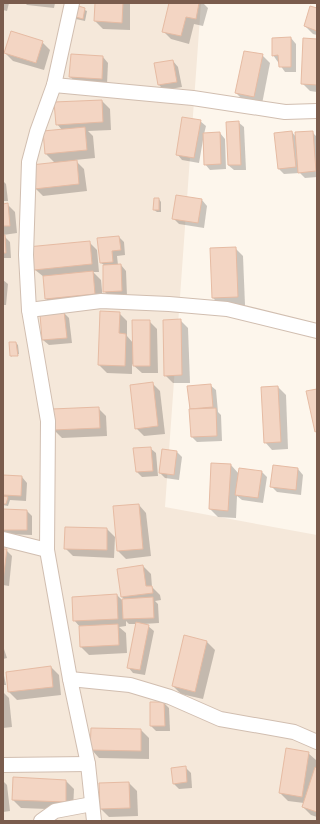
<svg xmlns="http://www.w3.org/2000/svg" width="320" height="824" viewBox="0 0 320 824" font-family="Montserrat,sans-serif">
  <rect width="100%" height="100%" fill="#fdf6ec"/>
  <path fill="#f5e8da" d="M3 3H201L165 507 317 535V821H3Z"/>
  <g fill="#0003">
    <path d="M3 3H9L7 11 3 10Z"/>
    <path d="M25 3H55L54 8 27 5Z"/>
    <path d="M96 3H130V30L103 29 95 21Z"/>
    <path d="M170 3H203L208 8 203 26 194 24 189 44 171 39 163 31Z"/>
    <path d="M75 6 87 11 85 21 76 19Z"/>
    <path d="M317 9V35L313 34 305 26Z"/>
    <path d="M291 38 296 44V72H285L273 55Z"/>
    <path d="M317 40V92L310 91 302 83Z"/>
    <path d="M42 42 50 50 44 70 13 61 5 53Z"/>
    <path d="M262 55 270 63 262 104 244 101 236 93Z"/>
    <path d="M103 57 108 63 107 84 76 82 70 77Z"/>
    <path d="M173 61 178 67 182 87 164 90 158 84Z"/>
    <path d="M102 101 110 109 111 130 88 131 93 136 95 158 75 160 84 169 87 191 43 196 35 188 55 163 46 154 62 130 57 124Z"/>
    <path d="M200 121 206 126 204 134 220 133 225 139 226 169 210 170 205 164 203 140 199 163 182 160 177 154Z"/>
    <path d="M238 122 244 127 246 170H234L228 165Z"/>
    <path d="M292 132 296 137 312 132 317 137V177L305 178 300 173 284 174 279 169Z"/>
    <path d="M3 181 6 184 8 201H3Z"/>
    <path d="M159 199 161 202V212H157L154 210Z"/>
    <path d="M202 200 207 206 204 228 179 224 173 218Z"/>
    <path d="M7 204 15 212 17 233 3 235 10 242 11 258H3V205Z"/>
    <path d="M119 237 124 242 125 255 117 256 118 265H121L126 271 127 296 110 297 104 291V265L101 263Z"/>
    <path d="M89 242 97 250 99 272H93L101 280 103 301 54 306 46 299 44 277 34 269Z"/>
    <path d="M235 248 243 256 245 305 221 306 213 298Z"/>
    <path d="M3 280 8 284 6 305H3Z"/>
    <path d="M64 313 69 318 72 343 49 345 43 340 41 315Z"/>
    <path d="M119 313 127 321V336L133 343 149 321 157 329 158 373H142L132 364V374L107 373 99 365Z"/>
    <path d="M180 320 188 328 190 383H173L165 375Z"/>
    <path d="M16 343 18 345 19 354 12 355V357L11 356Z"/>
    <path d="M152 383 160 391 165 434 144 436 136 428Z"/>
    <path d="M210 385 216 390 218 412 221 415 222 441 197 442 192 437 188 387Z"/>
    <path d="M278 387 286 395 288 449 272 450 265 442Z"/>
    <path d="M98 408 106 416 107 436 62 438 54 430Z"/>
    <path d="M150 448 156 453 158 476 142 477 137 472 135 449Z"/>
    <path d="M177 452 182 457 179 480 165 478 160 473Z"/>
    <path d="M212 465H231L239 474 261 471 267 477 263 503 242 500 237 496 236 518 218 517 210 509Z"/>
    <path d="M298 469 303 475 301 495 277 492 271 486Z"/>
    <path d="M3 476 22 477 27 483 26 501 10 500 8 506 3 505Z"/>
    <path d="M139 505 146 513 151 556 126 559 118 551Z"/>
    <path d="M3 510 27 511 32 516V535L3 534Z"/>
    <path d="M107 529 115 537 114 558 73 556 65 548Z"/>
    <path d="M3 550H6L12 556 9 586 3 585Z"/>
    <path d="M143 566 151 574 152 587 160 595 161 600 155 601 158 604 159 623 143 624 148 626 154 631 145 675 133 673 128 667 136 624H129L126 621V626L119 627 126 633 127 653 89 655 81 647 80 627 74 620 117 595 123 601 125 600 122 597Z"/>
    <path d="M207 642 215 650 203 699 181 694 173 686Z"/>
    <path d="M3 646 7 658 3 659Z"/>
    <path d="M51 667 59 675 61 695 17 700 9 692Z"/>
    <path d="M3 671 6 685H3Z"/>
    <path d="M3 692 9 698 12 727 3 728Z"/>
    <path d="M164 703 169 708 170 731H156L151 726Z"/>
    <path d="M92 729 141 730 149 738V759L99 758 92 750Z"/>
    <path d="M308 753 316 760 317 817 311 815 303 807 304 803 288 801 280 793Z"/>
    <path d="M185 767 191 773 192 788 179 789 174 784Z"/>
    <path d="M3 781 7 785 10 811 3 812Z"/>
    <path d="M66 781 74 789 73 810 21 808 13 800Z"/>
    <path d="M129 783 137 791 138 816 109 817 101 809Z"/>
  </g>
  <g fill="#f3d5c3" stroke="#e6bba3">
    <path d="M95 3H123L122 23 94 21Z"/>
    <path d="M169 3H199L196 19 186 17 181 36 162 32Z"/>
    <path d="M75 5 85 8 83 19 72 16Z"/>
    <path d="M310 6 317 8V31L304 26Z"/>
    <path d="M11 31 43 41 36 63 4 53Z"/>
    <path d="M291 37V67H279L278 55 272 56V38Z"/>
    <path d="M303 38 317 39V85L301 84Z"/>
    <path d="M244 51 263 54 254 97 235 93Z"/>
    <path d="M71 54 103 56 102 79 69 77Z"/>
    <path d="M173 60 177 82 158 85 154 63Z"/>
    <path d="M102 100 103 122 56 125 54 102Z"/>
    <path d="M182 117 201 120 194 158 176 155Z"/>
    <path d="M239 121 241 165H228L226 122Z"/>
    <path d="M85 127 87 150 45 154 43 131Z"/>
    <path d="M292 131 296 167 278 169 274 133Z"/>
    <path d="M313 131 316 171 298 173 295 132Z"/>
    <path d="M220 132 221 164 204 165 203 133Z"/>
    <path d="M77 160 79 184 34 189 31 165Z"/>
    <path d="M176 195 202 199 198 223 172 219Z"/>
    <path d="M154 198H159V210H153Z"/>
    <path d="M8 203 10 226H3V204Z"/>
    <path d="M3 235H5L6 253H3Z"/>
    <path d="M119 236 121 250 112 251 113 262 100 263 97 238Z"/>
    <path d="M90 241 92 264 34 270 27 247Z"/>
    <path d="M236 247 238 297 212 298 210 248Z"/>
    <path d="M121 264 122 291 103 292V265Z"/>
    <path d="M93 271 95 294 45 299 43 276Z"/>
    <path d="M64 311 67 338 42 340 40 314Z"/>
    <path d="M100 311 120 312 119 333 126 334 125 366 98 365Z"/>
    <path d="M181 319 182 375 164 376 163 320Z"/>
    <path d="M132 320H150V366H133Z"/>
    <path d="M9 342H16L18 356H10Z"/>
    <path d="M153 382 158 426 135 429 130 385Z"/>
    <path d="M211 384 213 407 190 409 187 386Z"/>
    <path d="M278 386 281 442 264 443 261 387Z"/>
    <path d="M317 389V431L315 432 306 391Z"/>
    <path d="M99 407 100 428 53 430 52 409Z"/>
    <path d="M216 408 217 436 191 437 189 409Z"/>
    <path d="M151 447 153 471 136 472 133 448Z"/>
    <path d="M162 449 177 451 174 475 159 473Z"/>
    <path d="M211 463 231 464 228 511 209 509Z"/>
    <path d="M273 465 298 468 296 490 270 487Z"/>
    <path d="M239 468 262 471 258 498 235 495Z"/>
    <path d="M3 475 22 476 21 496 3 495Z"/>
    <path d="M3 496 8 497 6 504H3Z"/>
    <path d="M139 504 143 549 117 551 113 506Z"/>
    <path d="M3 509 27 510V530H3Z"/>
    <path d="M65 527 107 528V550L64 549Z"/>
    <path d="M3 549H7L3 581Z"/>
    <path d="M143 565 146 586H152L153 593 121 597 117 569Z"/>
    <path d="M117 594 118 619 73 621 72 597Z"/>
    <path d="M153 597 154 618 123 619 122 599Z"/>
    <path d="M136 622 149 625 140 670 127 668Z"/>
    <path d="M118 624 119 645 80 647 79 626Z"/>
    <path d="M184 635 207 641 195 692 172 686Z"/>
    <path d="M51 666 53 687 8 692 6 672Z"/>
    <path d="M150 702H164L165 726H150Z"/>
    <path d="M91 728 141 729V751L90 750Z"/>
    <path d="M286 748 309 752 302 797 279 793Z"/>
    <path d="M186 766 187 782 173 784 171 768Z"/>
    <path d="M315 767 317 768V812L302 807Z"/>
    <path d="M13 777 66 780V802L12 800Z"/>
    <path d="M129 782 130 808 100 809 99 783Z"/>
  </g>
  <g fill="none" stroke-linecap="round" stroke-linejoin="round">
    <g stroke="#d1beb0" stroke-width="16">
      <g id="minor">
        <path d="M72 3 54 85 37 132 29 162 26 255 29 310 48 421 47 550 70 679 88 764 94 821"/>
        <path d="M54 85 193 98 285 112 317 111"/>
        <path d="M29 310 101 301 169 304 227 309 317 331"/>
        <path d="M3 539 47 550"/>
        <path d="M70 679 130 685 170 697 220 719 294 732 317 742"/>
        <path d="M3 765 88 764"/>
        <path d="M41 821 55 811 92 804"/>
      </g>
    </g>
    <use href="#minor" stroke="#fff" stroke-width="14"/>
  </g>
  <rect width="320" height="824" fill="none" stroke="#7a5c4d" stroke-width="8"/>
</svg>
